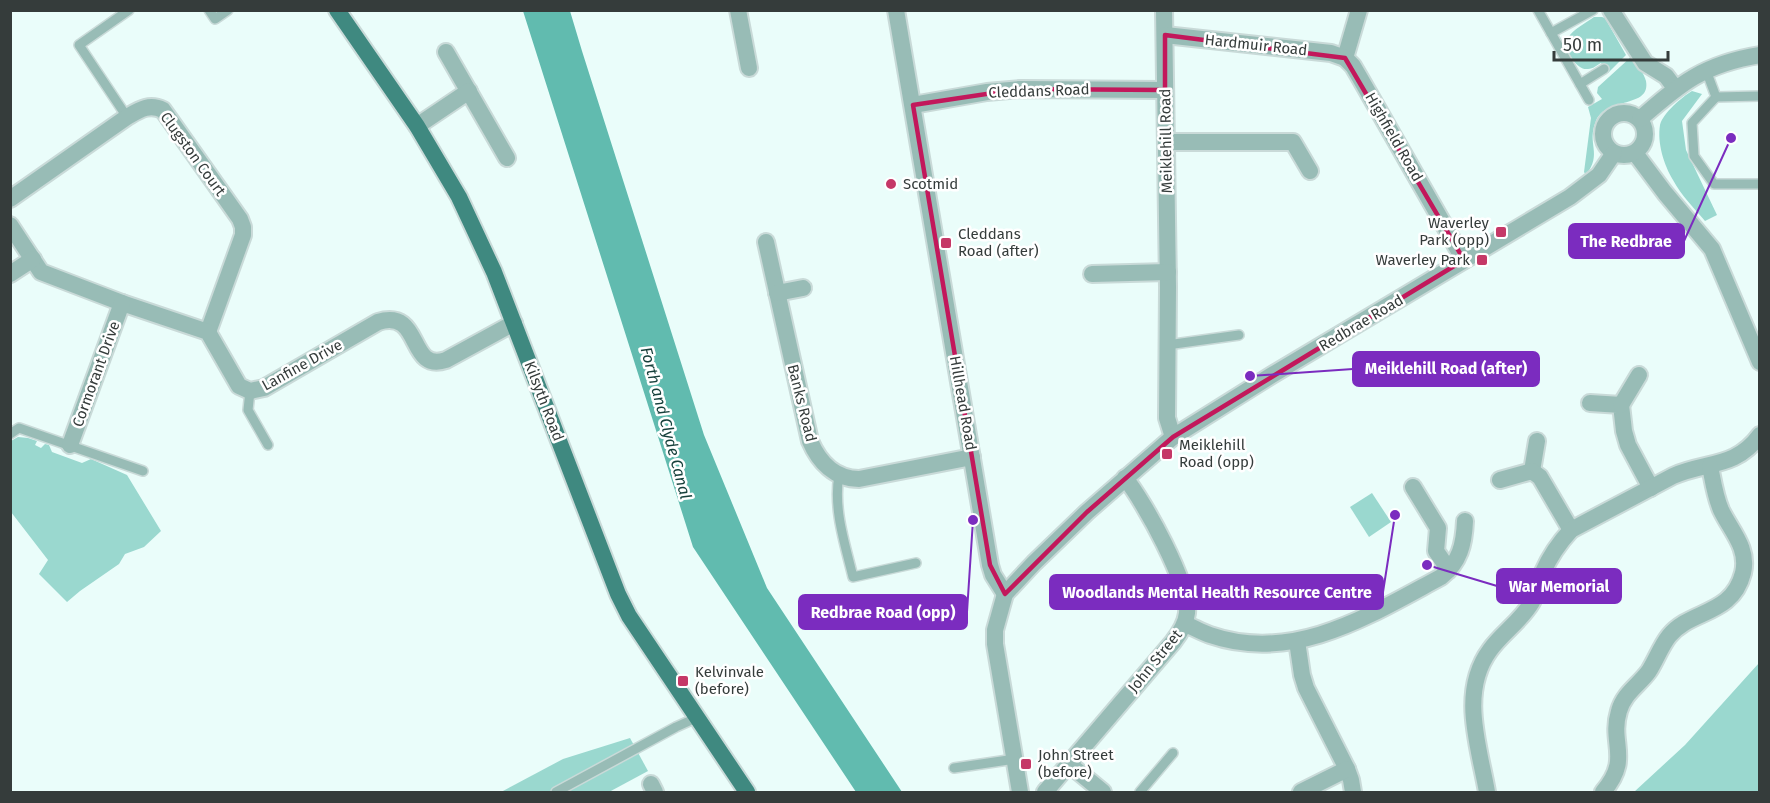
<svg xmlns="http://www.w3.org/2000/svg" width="1770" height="803" viewBox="0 0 1770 803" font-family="'Fira Sans',sans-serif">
  <rect width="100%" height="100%" fill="#eafdfa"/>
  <g fill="#9ad8cf">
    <path d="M1594 17H1602L1605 18 1626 55 1608 73 1601 63C1597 65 1593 69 1588 69 1576 71 1563 48 1568 38 1573 29 1586 23 1594 17Z"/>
    <path d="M1632 56C1636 63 1644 73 1646 81 1651 109 1606 96 1596 121 1586 144 1603 153 1586 175L1584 172 1591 118 1588 107 1602 99 1597 93 1598 87Z"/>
    <path d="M1692 91 1702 94 1682 121 1686 150 1717 215 1705 221C1694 208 1681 195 1673 180 1664 165 1657 143 1660 125 1663 113 1682 97 1692 91Z"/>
    <path d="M18 437 28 438 37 441 35 445 41 448 45 444 49 445 52 452 82 463 91 459 127 475 161 531 144 547 125 554 119 564 80 591 67 602 39 574 48 560 11 512V441Z"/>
    <path d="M1372 493 1391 522 1369 537 1350 507Z"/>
    <path d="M1759 663V792H1634L1685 745Z"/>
    <path d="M630 738 648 771 609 792H501L563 759Z"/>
  </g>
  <path fill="#61bbaf" d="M523 11H570L582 51 704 435 767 588 902 792H856L693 547Z"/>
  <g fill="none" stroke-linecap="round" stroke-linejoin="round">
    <g stroke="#c9dad8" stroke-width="12">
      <g id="service">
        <path d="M209 10 215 19 228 10"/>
        <path d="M1538 10 1589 100"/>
        <path d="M1551 33 1593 10"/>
        <path d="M1706 70 1716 97 1692 123 1694 156 1714 184H1760"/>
        <path d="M1580 84 1604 69"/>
        <path d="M1716 97 1760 96"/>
        <path d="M127 117 79 45 129 10"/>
        <path d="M1167 345 1239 335"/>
        <path d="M250 391 248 410 268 445"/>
        <path d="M10 434 19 428 143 471"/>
        <path d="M839 475C833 509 845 544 853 577L916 563"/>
        <path d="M954 768 1015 759"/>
        <path d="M556 792 676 727 696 718"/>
        <path d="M1140 792 1173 753"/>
      </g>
    </g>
    <g stroke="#c9dad8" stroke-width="20">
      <g id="minor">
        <path d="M738 10 749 68"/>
        <path d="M1164 10 1168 287 1167 418 1173 437"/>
        <path d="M1359 10 1345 58 1353 66 1360 78 1464 260"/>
        <path d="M1611 10 1645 63 1666 76 1675 88"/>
        <path d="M1165 35 1331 53 1345 58"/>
        <path d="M446 52 507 158"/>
        <path d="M913 105 987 92 1020 89 1165 90"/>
        <path d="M417 126 469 91"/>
        <path d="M1166 142H1293L1310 171"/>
        <path d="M1635 153 1665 193 1712 249 1760 362"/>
        <path d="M10 199 127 117C139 110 149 103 163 110L240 219 243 227V235L208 332"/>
        <path d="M10 225 41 272 122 303 208 332 239 386 250 391 264 388 378 322C423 308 407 373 446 360L514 323"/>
        <path d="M766 242 810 441C819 462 835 479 859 479L972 457"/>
        <path d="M10 274 33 259"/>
        <path d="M1092 274 1168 272"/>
        <path d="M777 293 803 288"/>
        <path d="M1590 403 1621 405 1624 431 1628 445 1651 488"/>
        <path d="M1621 405 1639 375"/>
        <path d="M70 445 122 303"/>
        <path d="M1532 471 1537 441"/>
        <path d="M1500 480 1532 471 1540 477 1571 530"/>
        <path d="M1413 487 1438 528 1436 551 1449 570"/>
        <path d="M1185 624C1193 627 1201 632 1210 635 1294 664 1370 615 1441 577 1460 562 1464 544 1465 521"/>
        <path d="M1297 641 1302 675 1306 688 1347 769 1351 780 1353 792"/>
        <path d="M1069 764 1103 792"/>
        <path d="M651 784 655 792"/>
        <path d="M1045 792 1173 642C1180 633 1186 624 1187 613 1190 585 1144 501 1125 478"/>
        <path d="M1301 792 1347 769"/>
        <path d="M1487 792C1479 746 1459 692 1490 650 1502 633 1521 621 1532 602 1537 593 1539 582 1543 572 1550 556 1559 543 1571 530L1673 476C1706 461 1735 469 1760 435"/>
        <path d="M1603 792C1632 758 1609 744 1619 711 1624 693 1639 685 1649 671 1656 660 1661 646 1669 636 1691 609 1732 616 1743 573 1749 548 1731 531 1721 510 1715 496 1713 481 1710 466"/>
      </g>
    </g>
    <g stroke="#c9dad8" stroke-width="20">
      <g id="tertiary">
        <path d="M896 10 990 565 993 575 1005 594"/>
        <circle cx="1624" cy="134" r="21"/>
        <path d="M1640 119C1681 83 1704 64 1760 55"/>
        <path d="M1020 792 995 644V630L1005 594 1034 563 1087 512 1173 437 1272 375 1570 197 1599 175 1614 153"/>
      </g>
    </g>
    <g stroke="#c9dad8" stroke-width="20">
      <path id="primary" d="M337 10 417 126 459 197 494 272 618 594 629 616 747 792"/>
    </g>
    <use href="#service" stroke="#98bcb6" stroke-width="9"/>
    <use href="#minor" stroke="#98bcb6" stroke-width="16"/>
    <use href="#tertiary" stroke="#98bcb6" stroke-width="16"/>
    <use href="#primary" stroke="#3f8980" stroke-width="16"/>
  </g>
  <path fill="none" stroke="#c2185b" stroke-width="4.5" stroke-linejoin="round" d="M1165 35 1345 58 1464 260 1173 437 1087 512 1005 594 990 565 913 105 1020 89 1165 90Z"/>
  <g fill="#c53867" stroke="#fff" stroke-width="2">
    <circle cx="891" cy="184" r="6"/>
    <rect x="1495" y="226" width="12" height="12" rx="3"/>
    <rect x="940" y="237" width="12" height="12" rx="3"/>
    <rect x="1476" y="254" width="12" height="12" rx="3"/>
    <rect x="1161" y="448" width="12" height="12" rx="3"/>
    <rect x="677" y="675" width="12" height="12" rx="3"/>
    <rect x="1020" y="758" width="12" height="12" rx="3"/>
  </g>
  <g text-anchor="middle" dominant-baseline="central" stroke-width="5" stroke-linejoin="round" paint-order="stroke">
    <g font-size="15" fill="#353c3b" stroke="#fff">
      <text transform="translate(1256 45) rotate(6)">Hardmuir Road</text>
      <text transform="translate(1039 91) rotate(-2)">Cleddans Road</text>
      <text transform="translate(1394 137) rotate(60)">Highfield Road</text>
      <text transform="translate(1166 141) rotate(-91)">Meiklehill Road</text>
      <text transform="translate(193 154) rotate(54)">Clugston Court</text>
      <text transform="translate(1361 323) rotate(-31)">Redbrae Road</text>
      <text transform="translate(302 365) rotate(-29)">Lanfine Drive</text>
      <text transform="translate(96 374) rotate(-70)">Cormorant Drive</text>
      <text transform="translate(544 401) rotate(69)">Kilsyth Road</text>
      <text transform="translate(802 403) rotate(76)">Banks Road</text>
      <text transform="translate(963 403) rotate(80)">Hillhead Road</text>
      <text transform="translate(1155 661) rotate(-51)">John Street</text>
    </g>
    <g font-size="15" fill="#353c3b" stroke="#fff" text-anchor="start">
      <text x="903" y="184">Scotmid</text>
      <text x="1489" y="223" text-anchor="end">Waverley<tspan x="1489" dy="17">Park (opp)</tspan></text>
      <text x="958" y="234">Cleddans<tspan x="958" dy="17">Road (after)</tspan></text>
      <text x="1470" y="260" text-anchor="end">Waverley Park</text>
      <text x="1179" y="445">Meiklehill<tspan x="1179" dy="17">Road (opp)</tspan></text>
      <text x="695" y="672">Kelvinvale<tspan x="695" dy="17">(before)</tspan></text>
      <text x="1038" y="755">John Street<tspan x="1038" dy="17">(before)</tspan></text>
    </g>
    <g font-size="16" font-style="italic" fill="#16403b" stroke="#fff">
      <text transform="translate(666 423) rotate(75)">Forth and Clyde Canal</text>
    </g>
  </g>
  <path fill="none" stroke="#7b2cbf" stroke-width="2" d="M1731 138L1684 241M1250 376L1353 369M1427 565L1497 586M1395 515L1383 592M973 520L967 612"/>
  <g fill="#7b2cbf" stroke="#fff" stroke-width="2">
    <circle cx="1731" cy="138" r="6"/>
    <circle cx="1250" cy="376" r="6"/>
    <circle cx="1427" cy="565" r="6"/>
    <circle cx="1395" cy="515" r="6"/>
    <circle cx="973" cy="520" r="6"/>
  </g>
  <g fill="#7b2cbf" stroke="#7b2cbf" stroke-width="2">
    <rect x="1569" y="224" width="115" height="34" rx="6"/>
    <rect x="1353" y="352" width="186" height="34" rx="6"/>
    <rect x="1497" y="569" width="124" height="34" rx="6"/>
    <rect x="1050" y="575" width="333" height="34" rx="6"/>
    <rect x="799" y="595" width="168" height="34" rx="6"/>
  </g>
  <g font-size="16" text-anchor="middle" font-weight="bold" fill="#fff">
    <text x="1626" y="247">The Redbrae</text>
    <text x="1446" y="374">Meiklehill Road (after)</text>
    <text x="1559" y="592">War Memorial</text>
    <text x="1217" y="598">Woodlands Mental Health Resource Centre</text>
    <text x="883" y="618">Redbrae Road (opp)</text>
  </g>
  <rect width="1770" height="803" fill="none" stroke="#353c3b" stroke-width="24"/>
  <path d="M1554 51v9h114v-9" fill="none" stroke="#353c3b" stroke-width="3"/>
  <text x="1563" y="51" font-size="18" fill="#353c3b" stroke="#ffffff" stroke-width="4.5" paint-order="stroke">50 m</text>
</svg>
